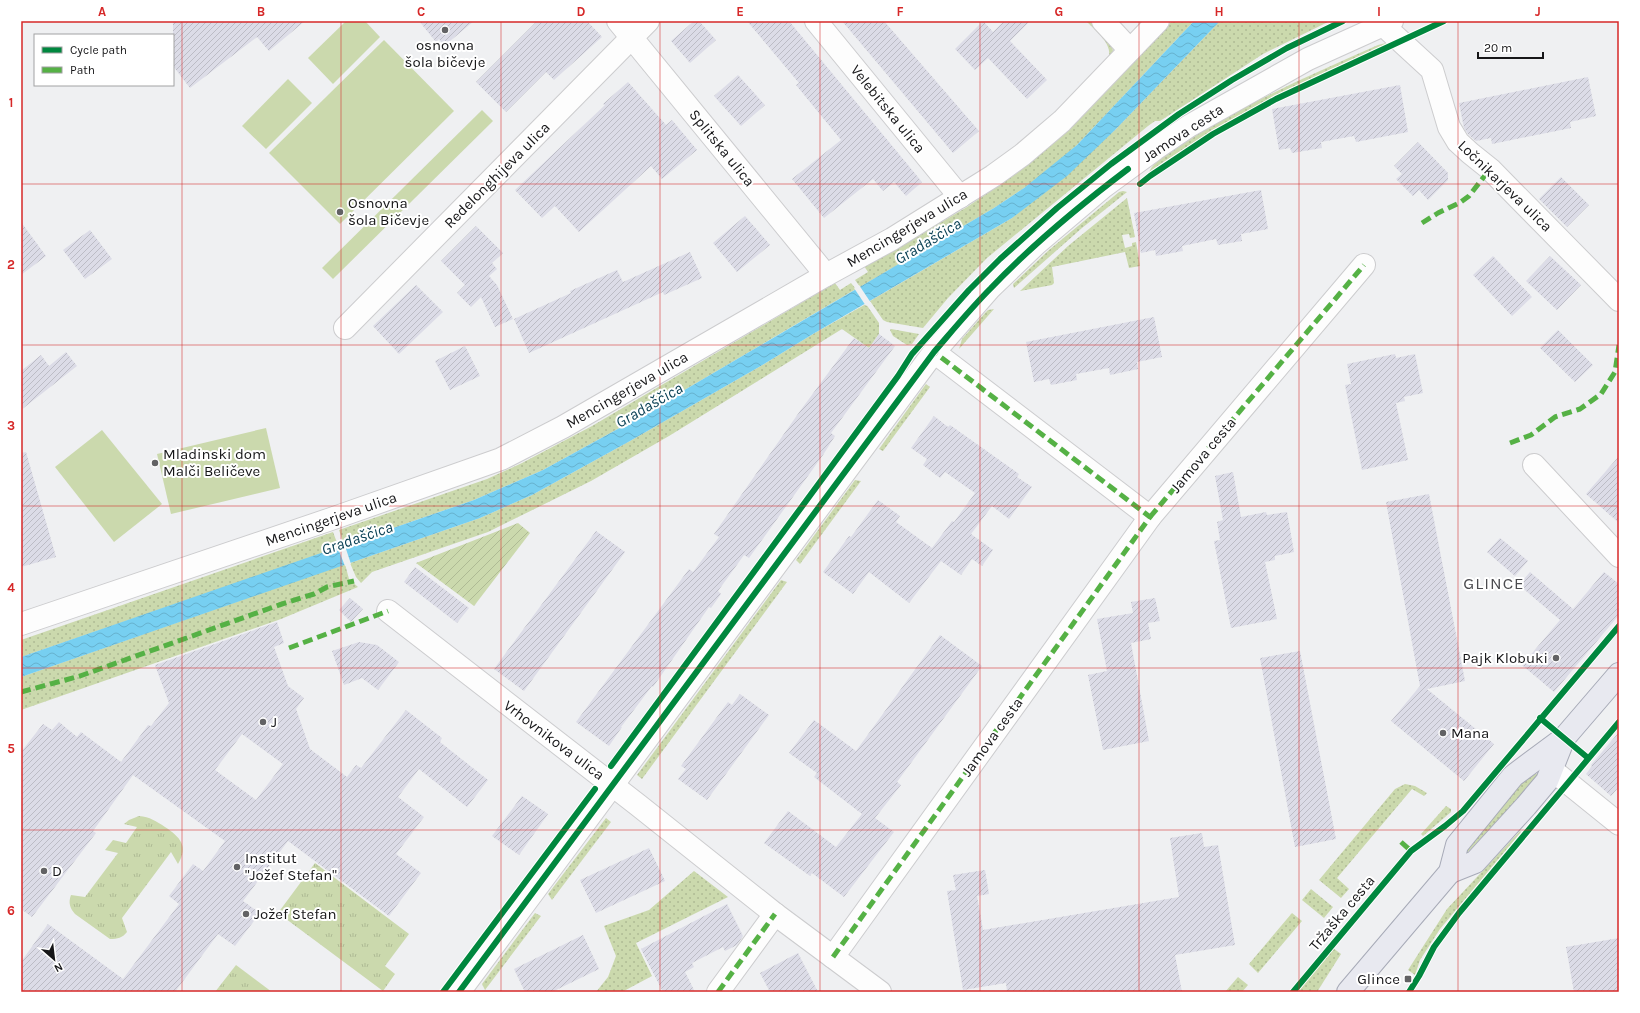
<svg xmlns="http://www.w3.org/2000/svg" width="1640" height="1013" viewBox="0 0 1640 1013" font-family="Karla,sans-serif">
  <defs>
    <pattern id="grass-dots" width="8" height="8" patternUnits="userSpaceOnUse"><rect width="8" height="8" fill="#cbd9ad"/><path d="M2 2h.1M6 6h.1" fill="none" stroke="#aeba94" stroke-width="1.8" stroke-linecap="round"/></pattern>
    <pattern id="park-tufts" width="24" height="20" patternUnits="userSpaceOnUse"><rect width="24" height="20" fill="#cbd9ad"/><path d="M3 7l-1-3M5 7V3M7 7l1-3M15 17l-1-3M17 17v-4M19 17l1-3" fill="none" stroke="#aeba94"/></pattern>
    <pattern id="garden-furrows" width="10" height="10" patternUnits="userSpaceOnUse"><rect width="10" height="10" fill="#cbd9ad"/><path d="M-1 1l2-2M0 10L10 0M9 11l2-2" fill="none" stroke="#aeba94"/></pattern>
    <pattern id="water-waves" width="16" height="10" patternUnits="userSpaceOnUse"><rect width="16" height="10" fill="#77cff1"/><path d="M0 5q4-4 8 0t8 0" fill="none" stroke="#66b1ce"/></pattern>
    <pattern id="building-hatch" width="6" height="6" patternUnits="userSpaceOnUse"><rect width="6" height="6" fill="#dcdce7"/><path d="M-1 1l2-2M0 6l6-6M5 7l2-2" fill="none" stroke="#bcbcc5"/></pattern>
  </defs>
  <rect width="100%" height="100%" fill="#eff0f2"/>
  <g fill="url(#grass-dots)">
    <path d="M1086 21H1090C1099 31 1115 41 1113 55L1109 57C1112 43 1095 30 1086 21Z"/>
    <path d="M1172 21H1194L1077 145 1053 166 1024 188 994 208 860 287 855 280 868 272 864 266 899 247 967 207 1017 173 1061 137Z"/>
    <path d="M1220 21H1330L1263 54 1160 121H1155L1148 126 987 258 948 298 923 328 887 322 883 320 870 301 1012 218 1115 130Z"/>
    <path d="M1386 43 1391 44C1354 61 1316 75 1280 94 1234 117 1191 143 1149 172 1154 161 1167 155 1177 148 1239 105 1309 76 1378 45Z"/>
    <path d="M1123 191 1127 192 1082 228 1014 288 1013 284 1049 250 1119 192Z"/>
    <path d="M1127 198 1135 237 1130 238 1129 234 1122 235 1125 248 1132 246V243L1136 242 1140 266 1129 268 1125 252 1052 267 1054 283 1052 285 1020 291 1068 246Z"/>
    <path d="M835 283 840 290 851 283 856 289 625 425 543 470 474 500 344 545 339 530 487 479 522 463 592 426Z"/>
    <path d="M866 304 879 323V334L869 348 842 329 669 436 591 481 488 532 372 572 361 583 356 577 350 563 480 518 532 495 630 441 759 367 813 334Z"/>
    <path d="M994 309 959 349 962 339 985 313 988 310Z"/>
    <path d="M891 329 919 334 912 344 907 345 893 336 890 330Z"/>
    <path d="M926 384 930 387 883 451 879 449Z"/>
    <path d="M855 480 861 481 800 564 796 560Z"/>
    <path d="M333 532 339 548 21 657V640Z"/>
    <path d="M345 564 349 579 358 587 281 619 21 710V677Z"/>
    <path d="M781 580 787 582 642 779 637 775Z"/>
    <path d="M1539 773 1519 798 1466 854V852L1521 781 1529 776Z"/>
    <path d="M1405 784 1415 786 1427 793 1424 796 1412 789 1337 878 1349 889 1341 898 1319 880 1395 789Z"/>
    <path d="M1446 806 1451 809V812L1423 836 1421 834Z"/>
    <path d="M606 818 611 822 552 900 548 894Z"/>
    <path d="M1520 831 1521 832 1440 929 1420 960 1415 975 1408 970 1447 909Z"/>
    <path d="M694 871 728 897 636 943 652 976 622 992H596L608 977 616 956 604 926 649 910Z"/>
    <path d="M1311 889 1333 907 1324 918 1302 900Z"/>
    <path d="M535 913 541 916 485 990 482 984Z"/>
    <path d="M1292 913 1302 921 1258 973 1249 964Z"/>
    <path d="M1333 948 1341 954 1317 992H1296Z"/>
    <path d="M1238 977 1248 985 1242 992H1225Z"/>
  </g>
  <g fill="url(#park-tufts)">
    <path d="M139 816C150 817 156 821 165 827 180 837 189 846 178 864L171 852 122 918 127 932C122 938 118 939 110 939L75 914C70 908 68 903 71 895L85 897 118 853 105 850 113 840 126 843 137 827 124 824 129 820Z"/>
    <path d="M315 863 409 934 385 966 395 974 383 991 278 913Z"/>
    <path d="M236 965 272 992H215Z"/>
  </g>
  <path fill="url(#garden-furrows)" d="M518 523 530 533 474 606 416 563Z"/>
  <g fill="#cbd9ad">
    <path d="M346 21H365L380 37 333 84 308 58Z"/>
    <path d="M384 40 454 111 340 224 269 153Z"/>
    <path d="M288 79 312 103 266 149 242 126Z"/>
    <path d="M482 110 493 121 333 279 322 268Z"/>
    <path d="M266 428 280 488 171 514 157 454Z"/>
    <path d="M102 430 162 504 114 542 55 467Z"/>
  </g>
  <path fill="url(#water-waves)" d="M1194 21H1220L1115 130 1067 176 1012 218 813 334 759 367 630 441 532 495 480 518 21 677V657L474 500 543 470 625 425 994 208 1024 188 1077 145Z"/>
  <g fill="#eff0f2">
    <path d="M859 285 871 303 866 306 854 288Z"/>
    <path d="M344 543 351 564 345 566 337 546Z"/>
  </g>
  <g fill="url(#building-hatch)" fill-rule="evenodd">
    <path d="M173 21H305L269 51 257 37 190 88 173 66Z"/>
    <path d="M419 21H474L444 46 439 39 436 42Z"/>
    <path d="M537 21H587L602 37 554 80 546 72 506 112 476 82Z"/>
    <path d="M694 21H699L716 40 690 63 671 41Z"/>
    <path d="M747 21H789L922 182 906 196 894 182 883 191 873 179 824 218 792 179 841 140 796 85 799 83Z"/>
    <path d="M842 21H884L979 131 953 153Z"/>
    <path d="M983 21 993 32 1004 21H1030L1010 41 1047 80 1027 99 988 58 975 70 955 49Z"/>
    <path d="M738 75 765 105 741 126 714 96Z"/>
    <path d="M1588 77 1596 116 1570 122 1571 128 1492 144 1491 138 1476 141 1468 134 1464 128 1459 103Z"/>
    <path d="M628 82 666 125 672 120 697 150 662 179 651 166 579 232 555 206 542 218 515 190 605 105 603 104Z"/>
    <path d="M1400 85 1408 132 1356 142 1354 136 1321 142 1322 148 1292 153 1290 148 1279 150 1272 109Z"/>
    <path d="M1418 142 1448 173V180L1428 200 1419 190 1413 196 1396 179 1402 174 1394 166Z"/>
    <path d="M1561 177 1589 205 1567 227 1539 199Z"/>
    <path d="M1261 190 1268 229 1241 234 1242 241 1218 245 1216 239 1182 246 1183 251 1156 256 1155 250 1141 253 1134 213Z"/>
    <path d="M745 216 770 245 737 272 713 243Z"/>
    <path d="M21 222 46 256 21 275Z"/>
    <path d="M476 226 503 253 492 263 497 269 489 276 497 285 513 319 495 327 481 297 471 307 457 293 465 285 441 261Z"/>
    <path d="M90 230 112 259 85 279 63 250Z"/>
    <path d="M690 252 702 278 664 295 663 292 529 353 514 319 571 293 570 291 617 270 623 282Z"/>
    <path d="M1493 256 1532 297 1512 316 1473 275Z"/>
    <path d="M1550 256 1581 285 1557 310 1526 281Z"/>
    <path d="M416 285 443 312 399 354 373 326Z"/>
    <path d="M1154 317 1162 357 1137 362 1138 369 1110 375 1109 368 1076 374 1077 380 1051 385 1049 379 1034 382 1026 342Z"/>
    <path d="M1558 330 1593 365 1575 382 1540 348Z"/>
    <path d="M879 334 895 346 831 433 835 436 823 455 749 558 744 555 718 591 721 594 711 608 709 607 653 687 652 686 621 727H622L609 746 576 722 689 569 693 572 719 537 714 534 800 411 854 338 869 348Z"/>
    <path d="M465 346 480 376 450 390 435 361Z"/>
    <path d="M66 352 77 366 21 410V371L41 355 49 366Z"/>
    <path d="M1395 354 1396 358 1415 354 1423 393 1404 397 1405 401 1396 403 1408 460 1362 470 1345 385 1351 384 1347 364Z"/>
    <path d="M934 416 948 427 950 425 1019 474 1017 477 1032 487 1009 519 992 506 971 534 993 550 982 566 972 559 961 575 941 561 909 603 869 572 853 594 823 572 849 536 851 537 878 500 900 516 896 522 932 548 952 521 954 522 975 493 945 472 940 478 923 465 927 459 911 448Z"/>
    <path d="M26 452 56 557 21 567V453Z"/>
    <path d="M1619 456V523L1586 494Z"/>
    <path d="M1233 472 1241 517 1266 512 1267 515 1287 512 1294 552 1275 556V560L1265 562 1277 619 1231 628 1214 541 1220 540 1217 522 1223 520 1215 476Z"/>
    <path d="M1429 494 1465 681 1427 689 1494 744 1464 781 1391 721 1420 686 1386 502Z"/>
    <path d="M596 531 625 552 524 691 494 669Z"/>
    <path d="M1500 538 1528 561 1515 576 1487 552Z"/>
    <path d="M415 567 469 608 457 623 404 582Z"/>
    <path d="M1530 572 1573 609 1604 572 1619 584V615L1554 692 1522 665 1560 620 1519 585Z"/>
    <path d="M350 598 363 609 351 622 339 610Z"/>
    <path d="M1155 598 1160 621 1148 623 1151 639 1131 643 1149 741 1103 750 1088 675 1107 671 1097 619 1133 613 1131 602Z"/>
    <path d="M277 622 284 643 274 647 288 686 304 698 296 709 310 749 347 777 356 765 361 768 406 710 442 738 440 742 488 780 467 807 419 769 398 797 424 817 396 854 421 873 389 916 288 841 243 901 260 913 235 946 218 934 175 992H21V962L48 924 123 979 179 904 169 896 193 864 203 871 225 841 133 775 93 831 96 833 32 917 21 909V752L43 724 52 730 59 722 77 737 81 732 121 762 148 725 151 726 169 703 155 665ZM242 734 283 764 256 800 215 770Z"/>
    <path d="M940 635 982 666 897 782 901 785 875 818 894 832 844 897 812 873 810 876 764 843 788 811 836 847 862 814 814 777 817 773 789 753 814 720 856 751Z"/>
    <path d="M359 642 377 645 399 662 378 690 362 678 344 685 332 651Z"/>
    <path d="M1300 651 1336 839 1295 847 1260 658Z"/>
    <path d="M740 694 769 715 707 800 678 779 686 769 681 766 728 702 732 705Z"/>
    <path d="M1619 732V787L1611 796 1586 774 1592 766 1591 765Z"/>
    <path d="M522 796 548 814 519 855 492 836Z"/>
    <path d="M1202 833 1204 847 1218 845 1235 945 1175 955 1182 992H1007L1006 983 963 990 947 891 956 890 953 875 985 870 989 894 977 896 983 930 1179 897 1170 838Z"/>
    <path d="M649 848 665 881 596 913 580 880Z"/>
    <path d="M727 904 743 936 737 945 725 951 723 947 692 963 694 967 685 972 695 992H663L641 949Z"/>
    <path d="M583 935 599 969 552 992H525L514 969Z"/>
    <path d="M1619 938V992H1574L1566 947Z"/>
    <path d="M798 953 818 992H770L760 973Z"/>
  </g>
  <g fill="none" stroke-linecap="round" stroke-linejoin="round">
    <g stroke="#ccccce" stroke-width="24">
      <g id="minor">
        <path d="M618 21 826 275"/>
        <path d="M816 21 960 197"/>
        <path d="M1103 21 1130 50"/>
        <path d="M1383 25 1432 70 1449 127 1458 142 1470 153 1490 169 1619 300"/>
        <path d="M345 328 648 21"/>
        <path d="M1534 465 1619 556"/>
        <path d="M1150 517 1364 265"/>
        <path d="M388 611 638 805 775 914 880 992"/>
        <path d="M21 624 331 519 501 459 563 427 826 275 892 239 993 176 1022 155 1062 121 1158 21"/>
        <path d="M1552 770 1619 824"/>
        <path d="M833 957 1150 517 934 352"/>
        <path d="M459 992 934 352 990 288 1037 243 1103 187 1155 149 1189 126 1308 59 1392 21"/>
        <path d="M718 992 775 914"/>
      </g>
    </g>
    <g stroke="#a7aab7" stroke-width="24">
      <g id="major">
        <path d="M1450 872 1475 862 1526 806 1547 781 1564 738"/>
        <path d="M1348 992 1450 872 1457 845 1513 776 1564 738 1619 674"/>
      </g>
    </g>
    <use href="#minor" stroke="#fdfdfd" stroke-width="22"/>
    <use href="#major" stroke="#e8e9f0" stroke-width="22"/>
    <g stroke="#55b145" stroke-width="5" stroke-dasharray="10 5" stroke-linecap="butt">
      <path d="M1422 223 1438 213 1461 202 1469 196 1490 169"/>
      <path d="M1510 443 1531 435 1555 417 1580 409 1601 394 1615 372 1619 345"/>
      <path d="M1150 517 1364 265"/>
      <path d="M289 648 388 611"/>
      <path d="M21 692 80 676 279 605 314 594 327 587 354 581"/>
      <path d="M1401 842 1411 851 1414 849"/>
      <path d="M833 957 1150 517 934 352"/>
      <path d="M718 992 775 914"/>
    </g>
    <g stroke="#fff" stroke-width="8">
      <g id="cycleway">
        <path d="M1140 184 1150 176 1213 134 1276 99 1444 21"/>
        <path d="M1540 718 1588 758"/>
        <path d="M611 766 898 376 912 354 969 290 1000 259 1057 208 1111 164 1179 114 1232 80 1287 48 1343 21"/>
        <path d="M443 992 595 789"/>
        <path d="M459 992 934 352C953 330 971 308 991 288 1033 244 1079 206 1128 169"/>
        <path d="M1293 992 1411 851 1445 826 1463 811 1619 626"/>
        <path d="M1409 992 1419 976 1434 947 1459 913 1619 722"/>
      </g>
    </g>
    <use href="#cycleway" stroke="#00873e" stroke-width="6"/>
  </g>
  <path fill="none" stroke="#d62828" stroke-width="1" stroke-opacity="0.55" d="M182 21V992M341 21V992M501 21V992M660 21V992M820 21V992M980 21V992M1139 21V992M1299 21V992M1458 21V992M21 184H1619M21 345H1619M21 506H1619M21 668H1619M21 830H1619"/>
  <g fill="#626264" stroke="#fff" stroke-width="1.5">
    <circle cx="445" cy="30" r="4"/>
    <circle cx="340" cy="212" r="4"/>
    <circle cx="155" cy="463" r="4"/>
    <circle cx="1556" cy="658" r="4"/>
    <circle cx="263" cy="722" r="4"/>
    <circle cx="1443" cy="733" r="4"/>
    <circle cx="237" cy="867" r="4"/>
    <circle cx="44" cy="871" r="4"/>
    <circle cx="246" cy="914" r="4"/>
    <rect x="1404" y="975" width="8" height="8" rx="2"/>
  </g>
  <g text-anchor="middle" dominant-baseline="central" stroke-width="4" stroke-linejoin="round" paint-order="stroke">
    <g font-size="15" fill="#161618" stroke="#fff" text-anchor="start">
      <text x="445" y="45" text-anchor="middle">osnovna<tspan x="445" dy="17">šola bičevje</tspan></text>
      <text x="348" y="203">Osnovna<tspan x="348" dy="17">šola Bičevje</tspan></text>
      <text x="163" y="454">Mladinski dom<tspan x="163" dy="17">Malči Beličeve</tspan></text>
      <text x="1548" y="658" text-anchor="end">Pajk Klobuki</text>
      <text x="271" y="722">J</text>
      <text x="1451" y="733">Mana</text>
      <text x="245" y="858">Institut<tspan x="245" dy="17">"Jožef Stefan"</tspan></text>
      <text x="52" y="871">D</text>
      <text x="254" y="914">Jožef Stefan</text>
      <text x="1400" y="979" text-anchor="end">Glince</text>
    </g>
    <g font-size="15" fill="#161618" stroke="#fff">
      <text transform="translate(888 109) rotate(51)">Velebitska ulica</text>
      <text transform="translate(1183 133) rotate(-33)">Jamova cesta</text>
      <text transform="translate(722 148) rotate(51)">Splitska ulica</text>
      <text transform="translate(497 175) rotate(-45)">Redelonghijeva ulica</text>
      <text transform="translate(1505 186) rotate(44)">Ločnikarjeva ulica</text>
      <text transform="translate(907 228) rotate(-31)">Mencingerjeva ulica</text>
      <text transform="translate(627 390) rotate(-30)">Mencingerjeva ulica</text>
      <text transform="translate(1203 455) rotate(-50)">Jamova cesta</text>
      <text transform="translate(331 519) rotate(-19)">Mencingerjeva ulica</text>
      <text transform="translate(992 737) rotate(-54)">Jamova cesta</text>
      <text transform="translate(554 740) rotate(37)">Vrhovnikova ulica</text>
      <text transform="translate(1342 913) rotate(-50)">Tržaška cesta</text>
    </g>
    <g font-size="16" font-style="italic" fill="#0c4256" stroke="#fff">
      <text transform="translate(928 241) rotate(-31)">Gradaščica</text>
      <text transform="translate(649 405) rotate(-30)">Gradaščica</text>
      <text transform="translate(357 538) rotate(-19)">Gradaščica</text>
    </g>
    <g font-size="17" letter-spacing="1" fill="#4b4b4f" stroke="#fff">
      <text x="1494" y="583">GLINCE</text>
    </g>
  </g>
  <rect width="1640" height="1013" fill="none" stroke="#ffffff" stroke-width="44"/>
  <rect x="34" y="34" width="140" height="52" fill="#ffffff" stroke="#a2a2a3"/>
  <rect x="42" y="47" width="20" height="6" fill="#00873e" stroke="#a2a2a3"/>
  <text x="70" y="54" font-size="12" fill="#161618">Cycle path</text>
  <rect x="42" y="67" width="20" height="6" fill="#55b145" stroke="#a2a2a3"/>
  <text x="70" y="74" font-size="12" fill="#161618">Path</text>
  <g transform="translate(54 959) rotate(152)" stroke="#ffffff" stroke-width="3" paint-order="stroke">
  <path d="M0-3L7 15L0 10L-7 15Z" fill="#161618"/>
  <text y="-6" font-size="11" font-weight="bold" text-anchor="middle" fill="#161618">N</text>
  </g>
  <path d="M1478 52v6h65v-6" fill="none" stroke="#161618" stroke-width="2"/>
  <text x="1484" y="52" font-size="12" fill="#161618" stroke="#ffffff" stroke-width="3" paint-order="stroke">20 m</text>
  <rect x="22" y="22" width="1596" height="969" fill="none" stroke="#d62828" stroke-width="1.5"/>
  <g font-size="13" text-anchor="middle" font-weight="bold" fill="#d62828">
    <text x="102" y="16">A</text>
    <text x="261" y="16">B</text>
    <text x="421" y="16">C</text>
    <text x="581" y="16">D</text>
    <text x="740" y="16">E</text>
    <text x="900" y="16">F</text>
    <text x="1059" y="16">G</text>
    <text x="1219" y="16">H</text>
    <text x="1379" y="16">I</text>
    <text x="1538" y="16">J</text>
    <text x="11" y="107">1</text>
    <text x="11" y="269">2</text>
    <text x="11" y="430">3</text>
    <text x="11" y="592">4</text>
    <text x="11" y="753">5</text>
    <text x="11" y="915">6</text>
  </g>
</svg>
